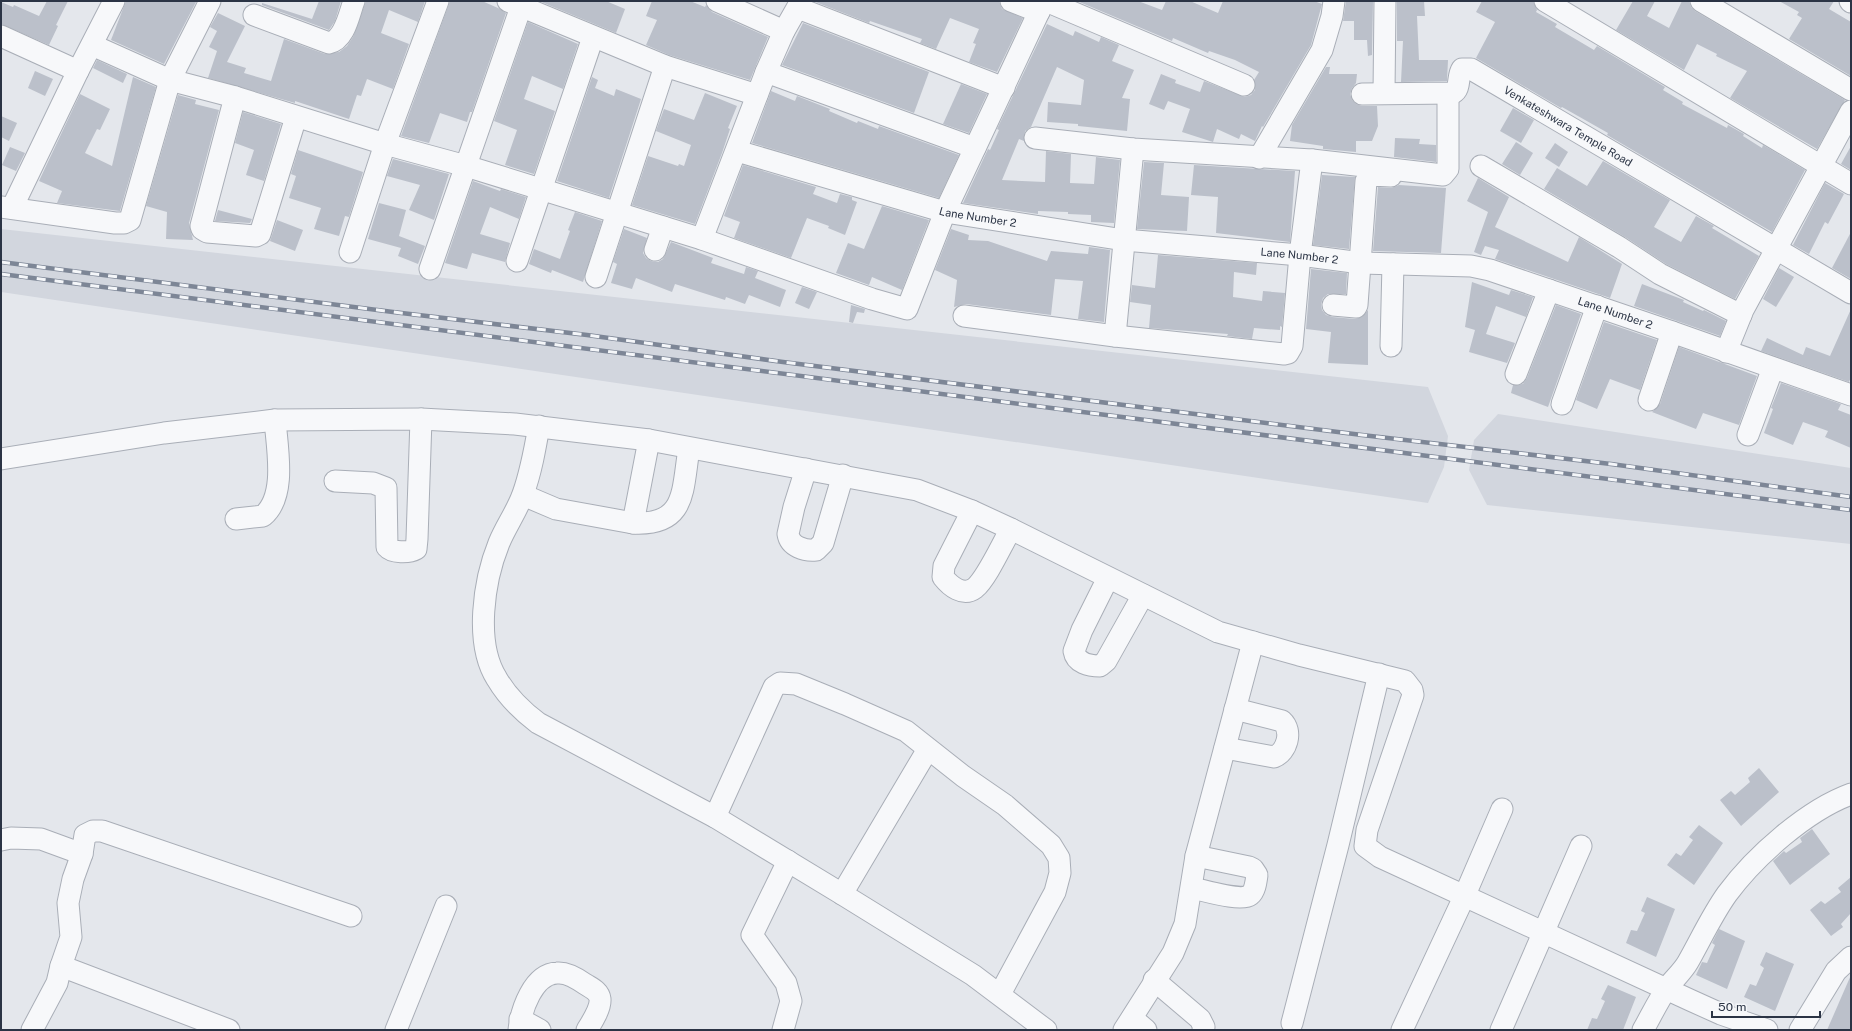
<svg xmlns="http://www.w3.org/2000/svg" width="1852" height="1031" viewBox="0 0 1852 1031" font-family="'Public Sans',sans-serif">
  <rect width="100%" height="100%" fill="#e4e7ec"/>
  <g fill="#d2d6de">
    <path d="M1 229 1428 387 1448 436 1444 467 1428 503 1 292Z"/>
    <path d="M1498 414 1851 468V544L1487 505 1469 470 1474 440Z"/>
  </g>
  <g fill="#bbc0ca">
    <path d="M47 1H68L56 25 58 26 49 45 1 24V2L13 7 14 5 39 16Z"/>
    <path d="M126 1 196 2 164 64 111 40Z"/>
    <path d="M319 1H341L335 21 329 30 262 5V3L312 19Z"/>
    <path d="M366 1H425L418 22 389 10 381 33 409 44 393 89 367 79 361 96 357 95 349 119 295 101V103L208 78 217 51 209 47 217 31 210 27 218 13 245 26 227 62 246 68 244 73 271 81 284 39 325 54 339 52 347 46 353 37Z"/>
    <path d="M450 1H482L498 8 506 13 472 112H470L467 122 440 113 429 143 401 136Z"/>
    <path d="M539 1H606L625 9 616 33Z"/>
    <path d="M652 1H690L705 7 706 5 712 12 768 37 750 80 669 55 646 45 657 20 646 16Z"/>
    <path d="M813 1H999L1002 9 1023 18 997 72 969 62 976 44 973 43 979 29 950 18 936 49 920 43 922 39 870 21 869 23Z"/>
    <path d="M1077 1H1138L1162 10 1166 1H1190L1218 13 1223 1H1314L1322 4 1311 45 1263 127 1262 126 1255 141 1241 134 1239 139 1217 129 1213 142 1182 132 1190 109 1168 101 1164 110 1149 104 1161 74 1176 80 1175 83 1200 92 1204 81 1245 97 1251 95 1255 90 1254 80 1259 72 1235 60 1209 51 1208 53 1173 38 1172 41Z"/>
    <path d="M1346 1H1373L1372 55 1368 56 1367 40H1354V21H1343Z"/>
    <path d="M1397 1H1424L1425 16H1417L1419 60H1448L1447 81 1401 82 1403 41H1397Z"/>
    <path d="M1482 1H1533L1537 10 1536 12 1557 24 1555 27 1594 50 1597 46 1665 87 1663 90 1683 102 1682 104 1727 128 1728 125 1744 134 1743 136 1762 148 1763 145 1805 170 1772 232 1607 135 1608 133 1562 107 1561 108 1476 58 1495 22 1476 12Z"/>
    <path d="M1633 1H1655L1647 16 1669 28 1682 1H1689L1691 7 1695 11 1845 100 1817 149 1730 98 1747 71 1716 56 1717 54 1697 44 1684 70 1616 30Z"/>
    <path d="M1779 1H1834L1829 9 1851 22V76L1789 39 1802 18 1797 15 1799 12Z"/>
    <path d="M528 22 578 44 563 89 532 76 524 99 555 111 534 174 505 165 517 130 494 121Z"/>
    <path d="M803 23 929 72 914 113 782 65Z"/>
    <path d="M1047 24 1073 36 1075 31 1099 42 1101 37 1119 45 1112 61 1134 70 1122 98 1130 99 1127 131 1078 126V124L1047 122 1048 102 1081 105 1084 80 1057 67 1031 127 1025 131 1024 141 1019 139 1002 180 1045 182 1046 151 1071 154 1070 183 1094 184 1096 157 1120 160 1114 223 1091 222V215L1068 214V212L1038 211V214L963 203 988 149 990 150 999 130 997 129Z"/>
    <path d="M97 60 127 74 123 83 93 68Z"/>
    <path d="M1326 67H1330L1329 74H1357L1356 83 1352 88 1350 94 1352 100 1356 104 1362 106H1377L1378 126 1372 141H1356V152L1323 149V146L1290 141 1292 125Z"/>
    <path d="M35 71 53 79 45 96 28 88Z"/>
    <path d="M133 77 156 87 120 211 57 203 62 191 39 181 80 94 110 109 100 130 97 129 85 153 112 166Z"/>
    <path d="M592 77 598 80 595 88 614 96 616 89 641 99 609 198 557 181Z"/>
    <path d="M961 84 987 94 969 133 943 124Z"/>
    <path d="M771 91 795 101 797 96 830 109 829 111 857 123 858 121 878 129 879 126 959 155 939 198 752 143Z"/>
    <path d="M705 93 737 106 728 128 730 129 722 153 695 224 632 205 648 156 678 166 679 164 684 166 691 145 656 131 664 109 694 120Z"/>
    <path d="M178 95 196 100 195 104 219 110 189 223 193 240 166 239 167 212 146 206Z"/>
    <path d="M1513 108 1534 120 1521 143 1500 131Z"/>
    <path d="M243 112 281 124 264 181 246 175 254 150 235 143Z"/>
    <path d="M1 116 17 123 9 141 1 137Z"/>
    <path d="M1395 138 1420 139 1419 144 1436 145V162L1394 157Z"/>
    <path d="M1516 142 1533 153 1520 175 1502 164Z"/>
    <path d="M1555 143 1568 152 1559 167 1545 158Z"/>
    <path d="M1851 146V170L1841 164Z"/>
    <path d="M10 147 25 153 16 171 2 165Z"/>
    <path d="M298 150 363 172 349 217 345 216 339 236 314 229 321 208 289 198 296 176 291 174Z"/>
    <path d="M393 159 449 174 434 220 409 210 420 185 387 176Z"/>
    <path d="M1603 161 1670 200 1654 227 1681 242 1696 216 1714 226 1712 228 1759 256 1735 299 1666 264 1625 237 1544 189 1557 168 1587 186Z"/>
    <path d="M1144 162 1164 163 1161 195 1189 197 1187 231 1137 229Z"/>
    <path d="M743 165 816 187 813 194 837 203 840 194 852 197V200L857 202 845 235 828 228 829 226 807 218 791 258 734 238 740 222 724 216Z"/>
    <path d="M1194 165 1295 171 1290 242 1216 233 1218 197 1191 195Z"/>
    <path d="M1322 175 1355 177 1349 249 1313 245Z"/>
    <path d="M1478 178 1509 197 1495 227 1568 262 1579 237 1622 264 1610 298 1495 259 1499 250 1485 246 1481 255 1474 252 1488 212 1467 201Z"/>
    <path d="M473 181 500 191 501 189 526 197 519 219 490 207 480 234 510 243 505 262 472 253 467 269 445 263Z"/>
    <path d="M1825 183 1844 194 1828 224 1825 222 1809 254 1793 245Z"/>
    <path d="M1399 185 1446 188 1441 253 1373 251 1378 187 1391 188Z"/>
    <path d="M379 203 406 210 399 236 425 246 418 264 398 256 401 248 368 239Z"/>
    <path d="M882 206 929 220 902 290 872 277 869 285 836 273 848 243 864 249Z"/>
    <path d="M218 210 252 219 250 223 215 221Z"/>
    <path d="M575 212 602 221 583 282 552 270 551 273 529 264 534 249 560 259 570 231 568 230Z"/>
    <path d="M277 220 303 230 295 251 270 241Z"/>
    <path d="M624 229 647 238 643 253 646 258 651 261 658 262 663 259 671 242 713 258 711 263 744 274 746 267 758 271 755 278 786 290 780 307 749 295 745 304 726 297 725 300 675 284 672 292 636 278 632 289 611 283 617 264 613 262Z"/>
    <path d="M951 229 969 235 968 240 988 241 1047 261 1051 251 1088 254 1089 247 1110 250 1104 322 1078 319 1083 281 1055 279 1051 315 966 304 954 307 957 280 935 270Z"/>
    <path d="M1851 232V279L1832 268Z"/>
    <path d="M1158 255 1257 263 1256 275 1234 272 1233 297 1262 301 1263 291 1285 293 1282 327 1280 326V330L1254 328 1252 339 1227 336 1228 334 1149 328 1151 305 1130 302 1132 285 1155 288Z"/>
    <path d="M1779 268 1794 277 1776 307 1763 299Z"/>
    <path d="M1311 269 1347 273 1346 294H1328L1323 298 1321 304 1322 310 1326 315 1332 317 1355 319 1362 317 1368 310V365L1328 363 1331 332 1306 329Z"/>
    <path d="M1472 282 1509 295 1511 290 1533 297 1526 317 1496 306 1486 334 1515 343 1507 363 1469 352 1475 330 1465 327Z"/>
    <path d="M1642 284 1684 300 1683 302 1703 311 1704 310 1726 321 1720 336 1634 306Z"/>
    <path d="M802 287 817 292 809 309 795 303Z"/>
    <path d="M851 305 865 309 864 313 857 312 853 323 849 322Z"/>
    <path d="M1556 305 1581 314 1548 407 1511 393 1513 385 1523 384 1527 378Z"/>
    <path d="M1851 309V377L1849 382 1761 351 1767 338 1803 355 1806 347 1830 356Z"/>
    <path d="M1604 322 1657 340 1640 390 1610 379 1597 409 1576 400Z"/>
    <path d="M1679 347 1757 376 1739 425 1703 413 1696 429 1652 412 1660 404Z"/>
    <path d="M1781 383 1841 404 1838 410 1851 415V448L1825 437 1828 431 1803 422 1793 445 1764 433 1773 409 1771 408Z"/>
    <path d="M1759 768 1779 792 1741 826 1720 800 1731 791 1735 795 1750 782 1748 778Z"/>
    <path d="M1699 825 1723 843 1694 885 1667 865 1676 853 1681 856 1693 840 1689 837Z"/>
    <path d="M1812 829 1830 854 1790 885 1773 861 1784 851 1786 853 1802 842 1800 838Z"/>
    <path d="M1851 877V913L1841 924 1843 927 1831 936 1810 910 1821 901 1825 904 1841 892 1838 888Z"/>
    <path d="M1647 897 1675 909 1656 957 1626 943 1631 930 1637 931 1645 913 1641 911Z"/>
    <path d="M1719 929 1745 941 1727 989 1696 975 1702 962 1707 963 1715 945 1712 943Z"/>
    <path d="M1766 952 1794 964 1775 1011 1744 997 1750 984 1756 986 1764 968 1760 965Z"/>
    <path d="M1851 975V1030H1827Z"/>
    <path d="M1608 985 1636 997 1623 1030H1587L1592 1018 1597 1019 1605 1001 1601 999Z"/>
  </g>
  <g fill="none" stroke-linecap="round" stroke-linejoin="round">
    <g stroke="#a9aeb7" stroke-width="23">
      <g id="minor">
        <path d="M508 1 665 66 757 95"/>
        <path d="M717 1 784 31"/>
        <path d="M1011 1 1039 12"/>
        <path d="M1046 1 1244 85"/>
        <path d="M1545 1 1851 184"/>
        <path d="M1701 1 1851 90"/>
        <path d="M1850 1 1851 2"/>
        <path d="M798 8 1004 88"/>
        <path d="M254 15 329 43C345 40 349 14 354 1"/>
        <path d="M1 36 78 71"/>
        <path d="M92 45 170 80 235 97 385 144 466 166 702 239 872 299 907 309 945 212 1044 1"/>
        <path d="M766 72 975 148"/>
        <path d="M1384 93 1385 1"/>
        <path id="s1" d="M1362 94 1453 93C1461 89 1457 76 1462 69H1471L1851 293"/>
        <path d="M235 97 201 226 202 229 207 232 256 236 260 234 296 117"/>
        <path d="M1035 138 1133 149 1312 160 1443 175 1448 169V94"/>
        <path id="s2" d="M737 151 945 212 1124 240 1300 255 1361 263 1471 266 1490 270 1672 332 1851 395"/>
        <path d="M1259 158 1322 50 1332 16 1334 1"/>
        <path d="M1481 166 1619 247 1660 274 1741 315"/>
        <path d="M1 207 115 223H124L130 220 170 80 210 1"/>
        <path d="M12 208 78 71 114 1"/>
        <path d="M702 239 766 72 784 31 801 1"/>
        <path d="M655 250 663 227"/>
        <path d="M350 252 385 144 438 1"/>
        <path d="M517 261 593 37"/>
        <path d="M430 269 523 1"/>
        <path d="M596 277 665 66"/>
        <path d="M1333 305 1356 307 1357 305 1366 181 1370 175 1391 176"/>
        <path d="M964 316 1115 336 1284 354 1288 353 1292 346 1300 255 1312 160"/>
        <path d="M1115 336 1133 149"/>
        <path d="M1391 346 1393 264"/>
        <path d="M1726 352 1743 310 1851 111"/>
        <path d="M1516 374 1549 290"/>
        <path d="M1649 400 1672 332"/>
        <path d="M1562 404 1597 306"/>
        <path d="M539 426C535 449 531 472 523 494 517 511 506 526 499 543 484 580 474 643 497 679 507 696 522 711 538 723L715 817 842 894 973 975 1046 1030"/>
        <path d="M1748 435 1773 368"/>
        <path d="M649 440 633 523C687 526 682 490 689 449"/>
        <path d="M1 459 164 433 275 420 421 419 515 424 649 440 917 490 972 511 1011 529 1218 632 1299 655 1405 681 1412 690 1413 695 1367 830 1365 846 1380 857 1690 1000 1721 1014 1767 1030"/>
        <path d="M806 469 794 507 788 534C790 547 805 551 816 550L823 543 843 475"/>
        <path d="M335 481 373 483 386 488 387 547C392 553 409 553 416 549L417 539 421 419"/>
        <path d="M523 495 556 509 633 523"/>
        <path d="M972 511 944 566 943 577C950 586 963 597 975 588 987 578 1002 544 1011 529"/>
        <path d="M236 519 263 516C287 496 277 448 275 420"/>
        <path d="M1108 578 1082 630 1074 651C1076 663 1089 666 1100 666L1106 661 1143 595"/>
        <path d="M1225 748 1274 757C1287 752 1293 731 1282 721L1235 709"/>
        <path d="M715 817 774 687 780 683 796 684 845 704 906 731 963 776 1005 805 1051 845 1059 858 1060 873 1055 892 1000 994"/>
        <path d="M1 840 11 838 41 839 82 854 85 835 93 831H102L351 916"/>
        <path d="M82 854 73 879 68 903 71 937 61 966 229 1030"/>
        <path d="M1192 888C1203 890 1241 902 1250 895 1255 891 1256 882 1257 875L1253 869 1249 867 1196 856"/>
        <path d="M842 894 928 749"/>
        <path d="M1154 980 1200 1019 1204 1027 1203 1030"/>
        <path d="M1132 1018 1146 1030"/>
        <path d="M520 1019 540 1030"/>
        <path d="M1292 1023 1338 845 1379 674"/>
        <path d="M32 1030 57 983 61 966"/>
        <path d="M396 1030 446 906"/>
        <path d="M519 1030C521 1010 533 974 557 973 566 972 578 979 585 984 591 988 599 991 600 999 601 1008 592 1022 587 1030"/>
        <path d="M783 1030 791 1001 786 983 752 935 788 861"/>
        <path d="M1124 1030 1173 953 1185 924 1196 856 1253 642"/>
        <path d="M1402 1030 1464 897 1502 809"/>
        <path d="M1501 1030 1581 846"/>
        <path d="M1643 1030C1651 1016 1658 1001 1667 988 1674 979 1683 971 1688 962 1701 939 1712 915 1727 894 1755 856 1807 810 1851 794"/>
        <path d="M1800 1030 1836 971 1851 957"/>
      </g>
    </g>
    <use href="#minor" stroke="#f7f8fa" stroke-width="21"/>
    <g stroke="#7d8696" stroke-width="4.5">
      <g id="rail">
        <path d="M1 262 393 312 587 335 783 362 1362 435 1611 464 1851 497"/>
        <path d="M1 274 1851 510"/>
      </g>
    </g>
    <use href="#rail" stroke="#f4f6f9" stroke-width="3" stroke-dasharray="9" stroke-linecap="butt"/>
  </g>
  <g text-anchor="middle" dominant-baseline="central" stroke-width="3.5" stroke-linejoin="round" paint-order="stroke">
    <g font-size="11" fill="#2b3445" stroke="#f4f6f9">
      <text stroke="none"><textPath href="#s1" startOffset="239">Venkateshwara Temple Road</textPath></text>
      <text stroke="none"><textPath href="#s2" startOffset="250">Lane Number 2</textPath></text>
      <text stroke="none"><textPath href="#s2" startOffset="574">Lane Number 2</textPath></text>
      <text stroke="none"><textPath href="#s2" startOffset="898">Lane Number 2</textPath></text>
    </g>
  </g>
  <rect width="1852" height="1031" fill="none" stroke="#2b3445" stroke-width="4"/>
  <path d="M1712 1011v6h108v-6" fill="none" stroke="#2b3445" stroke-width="2"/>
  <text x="1718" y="1011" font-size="12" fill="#2b3445" stroke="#f4f6f9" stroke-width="3" paint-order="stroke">50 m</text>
</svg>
